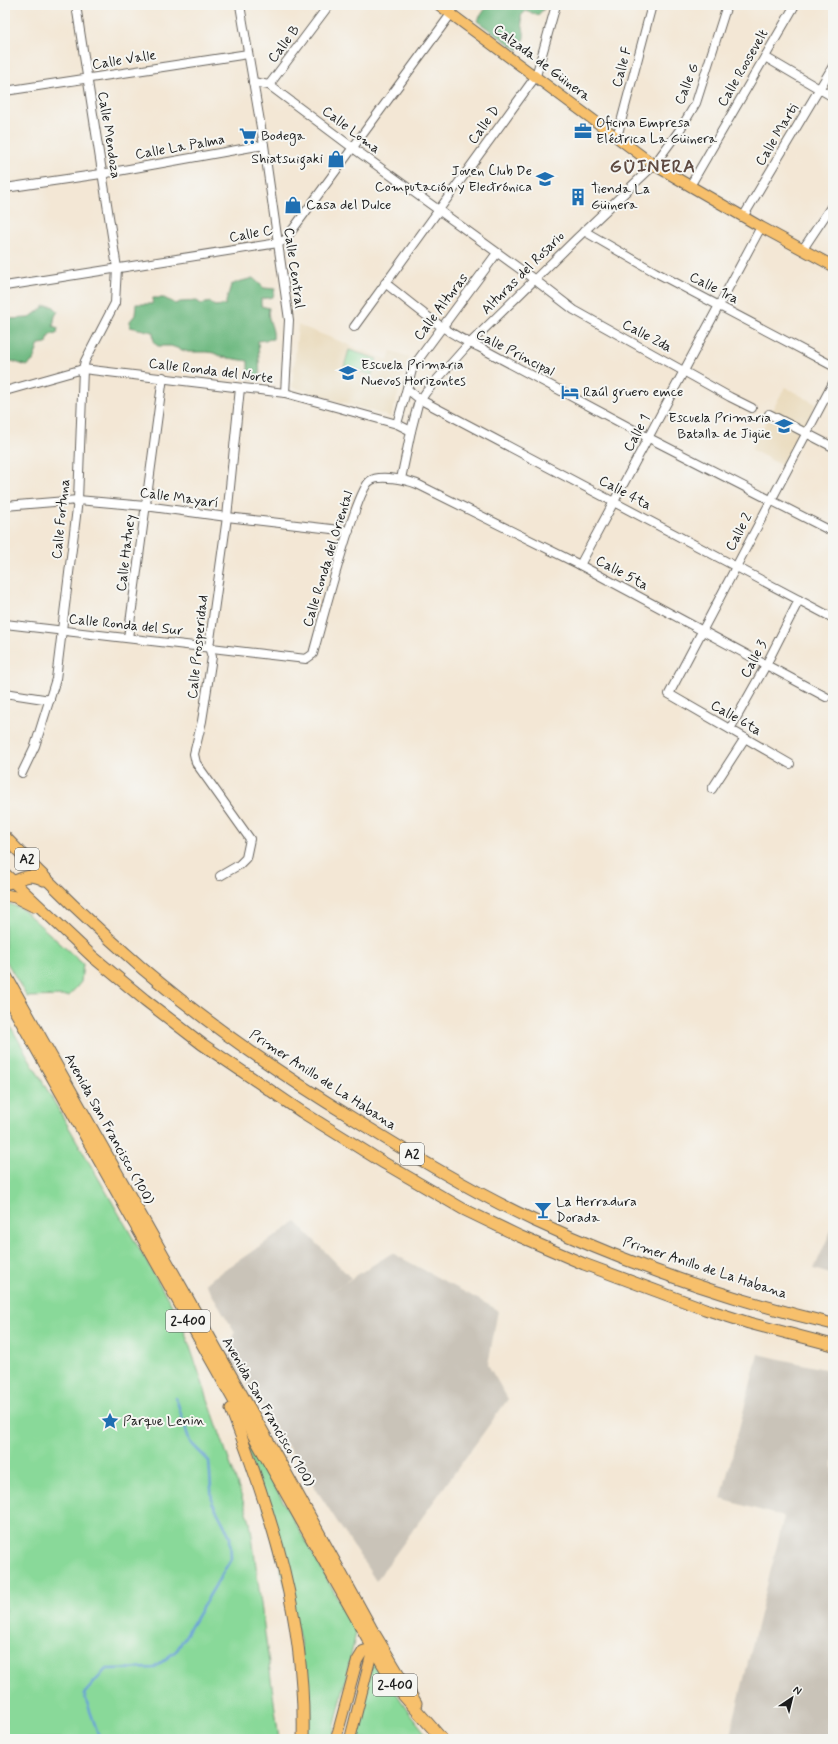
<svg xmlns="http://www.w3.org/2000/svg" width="838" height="1744" viewBox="0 0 838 1744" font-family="Mynerve,sans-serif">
  <rect width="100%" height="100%" fill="#f6f6f2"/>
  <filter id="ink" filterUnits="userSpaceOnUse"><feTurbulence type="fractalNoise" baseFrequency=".025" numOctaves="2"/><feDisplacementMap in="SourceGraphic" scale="8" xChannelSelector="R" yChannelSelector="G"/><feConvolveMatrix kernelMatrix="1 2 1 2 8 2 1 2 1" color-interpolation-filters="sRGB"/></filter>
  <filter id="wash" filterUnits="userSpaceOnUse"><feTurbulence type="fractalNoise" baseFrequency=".012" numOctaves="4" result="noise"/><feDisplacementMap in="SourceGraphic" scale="16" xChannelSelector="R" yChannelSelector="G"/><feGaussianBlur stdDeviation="0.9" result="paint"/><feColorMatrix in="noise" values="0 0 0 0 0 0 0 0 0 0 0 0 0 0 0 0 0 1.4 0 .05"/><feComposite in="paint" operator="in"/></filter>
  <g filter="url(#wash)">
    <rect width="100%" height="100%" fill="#f3e7d5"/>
    <g fill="#e9d9ba">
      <path d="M298 325 388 360 391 351 409 357 391 417 292 387Z"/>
      <path d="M785 387 816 404 784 467 751 449Z"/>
    </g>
    <g fill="#c9c3b8">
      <path d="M296 1222 351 1278 327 1294 392 1253 498 1310 488 1365 508 1399 376 1581 229 1356 235 1332 205 1283Z"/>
      <path d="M833 1226V1275L814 1269Z"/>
      <path d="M758 1354 833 1371V1739H729L784 1517 721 1499Z"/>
    </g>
    <g fill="#89d999" stroke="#527a5a">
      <path d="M349 350 377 359 372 375 344 367Z"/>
      <path d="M5 904H10L22 909 83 964 81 982 69 996 27 997 5 959Z"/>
      <path d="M5 1017 181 1321 250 1521 279 1739H5Z"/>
      <path d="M242 1428 355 1629 356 1633 332 1739H306L300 1640Z"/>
      <path d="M373 1659 411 1715 430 1739H353Z"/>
    </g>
    <g fill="#6eb981" stroke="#456a4e">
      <path d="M488 5H545L544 9 538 15 526 11 521 16C522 32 529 34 518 50L477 21Z"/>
      <path d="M253 278 264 288 275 289 273 297 261 299V306L269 308C266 320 275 327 273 339L258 341 260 378 256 380 248 377V361L222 357 214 353 207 352H188L171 346H158L154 343 153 332 130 327V321L135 315 136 304H152L153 298H164L176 304 180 302 197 301 201 304 211 302 214 306 225 305 231 285 238 282Z"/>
      <path d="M45 306H53L58 311 55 316 53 326 58 328 57 333 49 335 47 343 39 344 33 361 27 366 12 361 5 362V319L29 318Z"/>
    </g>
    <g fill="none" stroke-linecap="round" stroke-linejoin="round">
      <path stroke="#69a1d7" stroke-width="2.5" d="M100 1739 84 1694 106 1669 154 1668 177 1650 231 1559 230 1536 212 1502 209 1461 190 1442 176 1398"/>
    </g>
  </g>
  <g filter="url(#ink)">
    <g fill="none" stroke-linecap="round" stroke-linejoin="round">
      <g stroke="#67635d" stroke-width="10">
        <g id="minor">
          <path d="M240 5 264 145 289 320 285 393"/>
          <path d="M765 57 833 97"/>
          <path d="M253 82 269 85 329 5"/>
          <path d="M269 85 353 148 535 280 574 310 730 397 752 408"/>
          <path d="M5 91 248 54"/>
          <path d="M617 137 652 5"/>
          <path d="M690 186 795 5"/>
          <path d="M5 188 101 174 264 145"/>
          <path d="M743 217 833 66"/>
          <path d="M584 231 655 272 833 366"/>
          <path d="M803 249 833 204"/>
          <path d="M385 283C415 306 444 333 479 347L649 438 833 532"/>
          <path d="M5 286 278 243 285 240 451 14 454 5"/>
          <path d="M354 327 536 76 556 5"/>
          <path d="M407 389 421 400 833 618"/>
          <path d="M5 391 83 369 285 393 397 424 411 431"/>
          <path d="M769 414 833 447"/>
          <path d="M397 424 412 370 415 364 497 253"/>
          <path d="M401 479 411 431 418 404 426 392 465 348 577 238 654 165 681 128 696 103 727 5"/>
          <path d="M5 506 78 500 145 506 227 517 349 531"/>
          <path d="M580 565 761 227"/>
          <path d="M5 624 306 659 313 654C320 629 356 490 370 481 379 474 407 480 417 484L580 565 826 697"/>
          <path d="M128 638 163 377"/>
          <path d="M5 693 50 700"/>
          <path d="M730 729 766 665 799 600"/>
          <path d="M790 764 669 694 833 383"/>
          <path d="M22 773 35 746 56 679 78 500 83 369 85 361 115 303 117 268 76 5"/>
          <path d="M712 789 745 738"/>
          <path d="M220 876 239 865 246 858 250 839 196 763 194 754 202 721 212 657 209 647 227 517 240 388"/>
        </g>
      </g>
      <g stroke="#67635d" stroke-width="12">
        <g id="major">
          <path d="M439 5 654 165 761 227 833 266"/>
          <path d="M336 1739 357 1661 363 1651 373 1648 350 1739"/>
        </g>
      </g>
      <g stroke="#67635d" stroke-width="13">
        <g id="highway">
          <path d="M5 837C49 883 95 927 143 969 209 1025 280 1074 354 1119 412 1155 471 1191 533 1220 628 1264 731 1300 833 1324"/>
          <path d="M5 874 93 957 145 1000 202 1044 302 1112 384 1163 463 1209 519 1236 584 1264 705 1309 749 1323 833 1345"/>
          <path d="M8 883C24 879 27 872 44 880"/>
          <path d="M5 895 15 897 33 906"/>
          <path d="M5 974 286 1473 371 1628 416 1703"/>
          <path d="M5 993 373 1648 397 1688 442 1739"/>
          <path d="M231 1409C273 1518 306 1620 303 1739"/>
        </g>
      </g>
      <use href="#minor" stroke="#fff" stroke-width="8"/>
      <use href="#major" stroke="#f7c06c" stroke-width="10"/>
      <use href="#highway" stroke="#f7c06c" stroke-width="11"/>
    </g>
  </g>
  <defs>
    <g id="office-bare" transform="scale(1.38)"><path d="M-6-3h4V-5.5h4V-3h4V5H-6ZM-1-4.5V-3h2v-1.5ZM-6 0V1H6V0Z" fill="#1f6fb2" stroke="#f6f6f2" stroke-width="2.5" paint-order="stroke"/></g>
    <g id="supermarket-bare" transform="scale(1.38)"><path d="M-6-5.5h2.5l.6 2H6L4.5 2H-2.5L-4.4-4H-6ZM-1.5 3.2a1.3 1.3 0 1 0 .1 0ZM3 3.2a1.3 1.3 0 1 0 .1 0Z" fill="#1f6fb2" stroke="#f6f6f2" stroke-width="2.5" paint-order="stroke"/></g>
    <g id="shop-bare" transform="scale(1.38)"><path d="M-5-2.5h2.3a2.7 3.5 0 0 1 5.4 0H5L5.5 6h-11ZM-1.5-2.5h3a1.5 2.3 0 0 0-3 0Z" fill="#1f6fb2" stroke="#f6f6f2" stroke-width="2.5" paint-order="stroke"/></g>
    <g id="school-bare" transform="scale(1.38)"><path d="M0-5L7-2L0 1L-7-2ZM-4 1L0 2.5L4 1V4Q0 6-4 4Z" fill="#1f6fb2" stroke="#f6f6f2" stroke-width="2.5" paint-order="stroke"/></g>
    <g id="building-bare" transform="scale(1.38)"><path d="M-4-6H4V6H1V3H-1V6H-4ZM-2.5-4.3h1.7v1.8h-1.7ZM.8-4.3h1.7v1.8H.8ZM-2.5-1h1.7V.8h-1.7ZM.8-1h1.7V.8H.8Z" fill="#1f6fb2" stroke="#f6f6f2" stroke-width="2.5" paint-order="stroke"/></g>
    <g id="hotel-bare" transform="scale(1.38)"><path d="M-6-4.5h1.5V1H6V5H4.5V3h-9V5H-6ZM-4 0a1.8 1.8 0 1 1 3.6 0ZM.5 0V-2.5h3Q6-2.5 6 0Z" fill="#1f6fb2" stroke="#f6f6f2" stroke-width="2.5" paint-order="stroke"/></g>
    <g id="bar-bare" transform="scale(1.38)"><path d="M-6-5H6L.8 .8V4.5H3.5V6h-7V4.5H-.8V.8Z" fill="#1f6fb2" stroke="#f6f6f2" stroke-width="2.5" paint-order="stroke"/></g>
    <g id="sight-bare" transform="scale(1.38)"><path d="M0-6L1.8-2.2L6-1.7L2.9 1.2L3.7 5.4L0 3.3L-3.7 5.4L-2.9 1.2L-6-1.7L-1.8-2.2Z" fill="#1f6fb2" stroke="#f6f6f2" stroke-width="2.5" paint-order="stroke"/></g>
  </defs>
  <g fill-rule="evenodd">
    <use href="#office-bare" x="583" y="131"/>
    <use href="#supermarket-bare" x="248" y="136"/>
    <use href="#shop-bare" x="336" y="159"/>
    <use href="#school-bare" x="545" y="179"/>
    <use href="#building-bare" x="578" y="197"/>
    <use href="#shop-bare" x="293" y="205"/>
    <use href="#school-bare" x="348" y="373"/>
    <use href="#hotel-bare" x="570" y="392"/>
    <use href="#school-bare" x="784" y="426"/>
    <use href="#bar-bare" x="543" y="1210"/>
    <use href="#sight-bare" x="110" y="1421"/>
  </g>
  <g text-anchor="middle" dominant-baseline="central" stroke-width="4" stroke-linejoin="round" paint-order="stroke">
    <g fill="#f6f6f2" stroke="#5d5d5c" stroke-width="1">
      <rect x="15" y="848" width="24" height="22" rx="3"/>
      <rect x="400" y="1143" width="24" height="22" rx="3"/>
      <rect x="166" y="1310" width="44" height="22" rx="3"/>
      <rect x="373" y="1674" width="44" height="22" rx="3"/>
    </g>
    <g font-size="13" font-weight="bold" fill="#1c1c1c">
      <text x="27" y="859">A2</text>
      <text x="412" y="1154">A2</text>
      <text x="188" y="1321">2-400</text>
      <text x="395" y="1685">2-400</text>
    </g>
    <g font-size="14" fill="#1c1c1c" stroke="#f6f6f2">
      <text transform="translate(284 44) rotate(-53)">Calle B</text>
      <text transform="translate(124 60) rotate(-9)">Calle Valle</text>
      <text transform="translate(542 63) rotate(37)">Calzada de Güinera</text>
      <text transform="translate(622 67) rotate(-75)">Calle F</text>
      <text transform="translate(743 68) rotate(-60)">Calle Roosevelt</text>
      <text transform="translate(687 84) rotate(-68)">Calle G</text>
      <text transform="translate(484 125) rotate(-54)">Calle D</text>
      <text transform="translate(351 130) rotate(37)">Calle Loma</text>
      <text transform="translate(109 135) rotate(81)">Calle Mendoza</text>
      <text transform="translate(777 135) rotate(-59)">Calle Marti</text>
      <text transform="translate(180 147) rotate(-10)">Calle La Palma</text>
      <text transform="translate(251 234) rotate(-10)">Calle C</text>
      <text transform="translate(294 268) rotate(82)">Calle Central</text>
      <text transform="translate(523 273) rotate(-45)">Alturas del Rosario</text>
      <text transform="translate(714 288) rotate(27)">Calle 1ra</text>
      <text transform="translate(441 307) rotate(-53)">Calle Alturas</text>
      <text transform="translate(647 336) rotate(28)">Calle 2da</text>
      <text transform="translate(515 353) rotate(27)">Calle Principal</text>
      <text transform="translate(211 371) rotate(7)">Calle Ronda del Norte</text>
      <text transform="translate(637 433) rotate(-62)">Calle 1</text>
      <text transform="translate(625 493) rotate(28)">Calle 4ta</text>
      <text transform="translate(179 498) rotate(8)">Calle Mayarí</text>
      <text transform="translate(61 519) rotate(-84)">Calle Fortuna</text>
      <text transform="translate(739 532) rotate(-62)">Calle 2</text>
      <text transform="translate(126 553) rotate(-83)">Calle Hatuey</text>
      <text transform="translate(328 559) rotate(-73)">Calle Ronda del Oriental</text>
      <text transform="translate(622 573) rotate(28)">Calle 5ta</text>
      <text transform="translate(126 625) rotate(6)">Calle Ronda del Sur</text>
      <text transform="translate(198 647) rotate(-84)">Calle Prosperidad</text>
      <text transform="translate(754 659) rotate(-62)">Calle 3</text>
      <text transform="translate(736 718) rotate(30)">Calle 6ta</text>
      <text transform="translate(323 1080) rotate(33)">Primer Anillo de La Habana</text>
      <text transform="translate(109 1129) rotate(61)">Avenida San Francisco (100)</text>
      <text transform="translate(705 1268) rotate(18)">Primer Anillo de La Habana</text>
      <text transform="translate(268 1412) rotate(60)">Avenida San Francisco (100)</text>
    </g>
    <g font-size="14" fill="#1c1c1c" stroke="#f6f6f2" text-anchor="start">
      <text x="596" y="123">Oficina Empresa<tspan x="596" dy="16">Eléctrica La Güinera</tspan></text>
      <text x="261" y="136">Bodega</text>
      <text x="323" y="159" text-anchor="end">Shiatsuigaki</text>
      <text x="532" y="171" text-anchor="end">Joven Club De<tspan x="532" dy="16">Computación y Electrónica</tspan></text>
      <text x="591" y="189">Tienda La<tspan x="591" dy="16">Güinera</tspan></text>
      <text x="306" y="205">Casa del Dulce</text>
      <text x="361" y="365">Escuela Primaria<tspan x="361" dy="16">Nuevos Horizontes</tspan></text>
      <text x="583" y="392">Raúl gruero emce</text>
      <text x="771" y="418" text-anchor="end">Escuela Primaria<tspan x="771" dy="16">Batalla de Jigüe</tspan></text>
      <text x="556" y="1202">La Herradura<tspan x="556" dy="16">Dorada</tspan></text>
      <text x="123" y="1421">Parque Lenin</text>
    </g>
    <g font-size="18" font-weight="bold" letter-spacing="1" fill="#5e4a41" stroke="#f6f6f2">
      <text x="653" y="167">GÜINERA</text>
    </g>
  </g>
  <rect width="838" height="1744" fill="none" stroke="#f6f6f2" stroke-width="20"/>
  <g transform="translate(792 1698) rotate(35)" stroke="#f6f6f2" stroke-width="3" paint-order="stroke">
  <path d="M0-3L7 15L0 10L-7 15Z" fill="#1c1c1c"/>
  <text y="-6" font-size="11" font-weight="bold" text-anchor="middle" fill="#1c1c1c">N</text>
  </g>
</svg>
